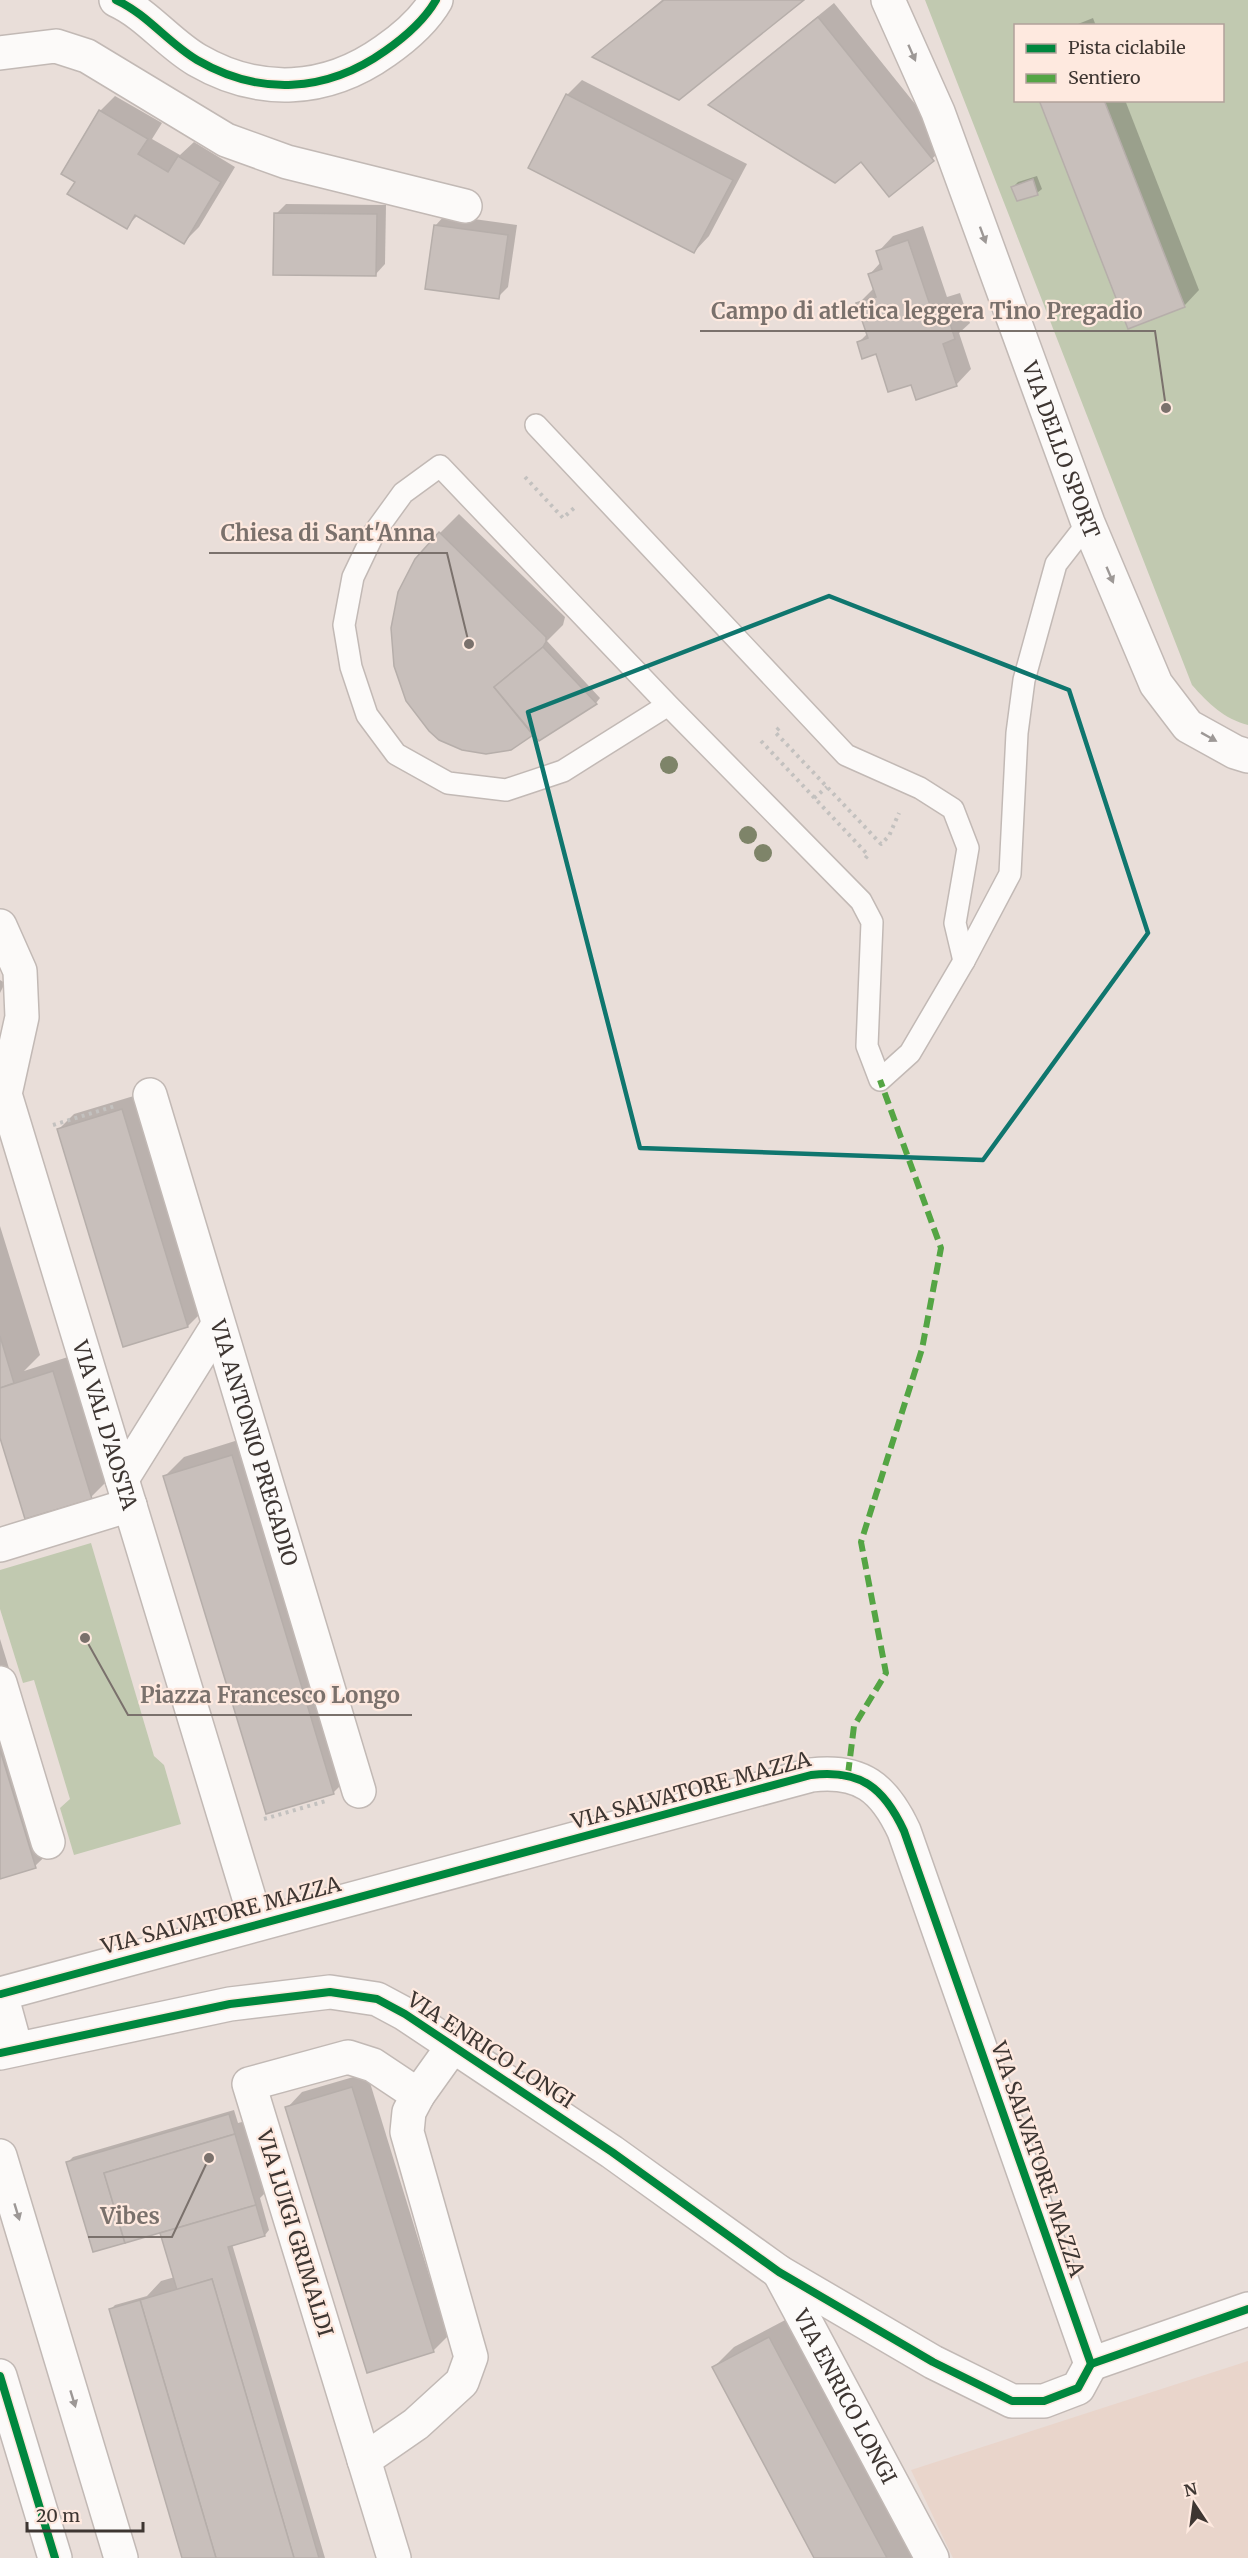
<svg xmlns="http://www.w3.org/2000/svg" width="1248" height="2558" viewBox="0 0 1248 2558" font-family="Merriweather,serif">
  <rect width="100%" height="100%" fill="#e9ded9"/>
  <path fill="#e9d5cb" d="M1248 2361V2558H953L911 2470Z"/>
  <g fill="#c1c9b0" fill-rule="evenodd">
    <path d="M925 0H1248V725C1224 719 1208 703 1192 685ZM1016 26H1222V100H1016Z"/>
    <path d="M91 1543 154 1756 164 1765 181 1824 74 1855 60 1808 70 1799 34 1680 23 1683 0 1609V1570Z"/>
  </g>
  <g fill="#0003">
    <path d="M662 0H802L594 57Z"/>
    <path d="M834 3 948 145 889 195 861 160 710 105 725 91Z"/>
    <path d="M1093 18 1096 26H1073Z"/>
    <path d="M582 80 747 164 709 236 694 252 567 95Z"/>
    <path d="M115 96 162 123 152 139 180 155 194 142 235 167 199 227 184 242 138 215 126 227 77 182 63 174 100 111Z"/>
    <path d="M1041 100H1125L1199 290 1184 306Z"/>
    <path d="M1037 176 1042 189 1037 193 1013 187 1018 182Z"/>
    <path d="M286 204 386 205 385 264 375 275 276 214Z"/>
    <path d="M445 215 517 225 508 287 498 297 435 226Z"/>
    <path d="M923 226 947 297 960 293 970 323 959 333 971 369 956 385 911 383 877 353 859 342 868 333 858 304 873 289 870 274 881 262 878 252 893 236Z"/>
    <path d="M459 514 565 617 563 625 547 641 600 698 596 703 533 732 510 748 440 533Z"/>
    <path d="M0 980 5 983 0 993Z"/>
    <path d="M137 1095 203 1311 188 1326 59 1129 74 1114Z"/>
    <path d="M0 1226 40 1355 24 1371 68 1357 106 1482 91 1497 0 1433Z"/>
    <path d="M251 1436 353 1773 333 1793 165 1476 184 1457Z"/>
    <path d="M0 1639 62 1840 35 1866 0 1877Z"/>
    <path d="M367 2073 448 2336 433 2351 287 2108 302 2092Z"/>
    <path d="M234 2110 238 2123 250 2120 270 2188 260 2198 269 2230 265 2235 232 2244 325 2558H183L110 2310 115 2305 147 2296 161 2281 175 2277 162 2233 165 2229 68 2162 73 2157Z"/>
    <path d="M789 2318 917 2558H816L714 2367 734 2347Z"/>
  </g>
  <g fill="#c8bfbb" stroke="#b6aeaa" stroke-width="1.5">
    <path d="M664 0H804L679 100 592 57Z"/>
    <path d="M818 17 934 161 889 197 861 162 835 183 708 105Z"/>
    <path d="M566 94 733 180 694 253 528 168Z"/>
    <path d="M1039 100H1104L1185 307 1128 329Z"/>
    <path d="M99 110 148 139 138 154 168 172 178 156 221 182 184 244 135 215 127 229 67 194 75 182 61 174Z"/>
    <path d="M1033 179 1038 195 1017 201 1011 187Z"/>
    <path d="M274 213 377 214 376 276 273 275Z"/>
    <path d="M434 225 508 235 499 299 425 289Z"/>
    <path d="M908 240 932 311 945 307 955 339 943 344 957 386 916 400 911 385 888 392 876 354 862 359 857 342 868 338 856 303 876 297 868 274 882 269 876 251Z"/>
    <path d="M439 532 546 637V642L543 647 494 687 533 735 511 750 486 754 462 750 439 740 429 731 406 701 394 666 391 628 398 592 415 559Z"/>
    <path d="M543 647 597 704 539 741 494 687Z"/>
    <path d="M122 1109 188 1327 123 1347 57 1129Z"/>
    <path d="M0 1336 14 1383 0 1388Z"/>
    <path d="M53 1371 92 1499 25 1519 0 1438V1388Z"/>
    <path d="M232 1455 334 1794 266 1814 163 1476Z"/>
    <path d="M0 1750 36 1868 0 1879Z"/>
    <path d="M352 2087 434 2352 367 2373 285 2107Z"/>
    <path d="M229 2114 235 2134 104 2173 125 2243 93 2252 66 2162Z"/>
    <path d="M235 2134 256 2205 125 2243 104 2173Z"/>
    <path d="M256 2205 265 2236 228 2247 319 2558H294L212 2279 177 2290 160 2233Z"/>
    <path d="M212 2279 294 2558H216L140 2300Z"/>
    <path d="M140 2300 216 2558H182L109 2309Z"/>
    <path d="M769 2337 887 2558H814L712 2367Z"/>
  </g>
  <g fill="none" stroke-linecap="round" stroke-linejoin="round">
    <g stroke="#c2b9b5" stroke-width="24">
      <g id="lane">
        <path d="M536 425 846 755 920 788 953 809 968 848 955 923 964 961"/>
        <path d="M668 705 563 771 506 790 448 783 396 754 367 715 351 667 344 625 353 577 374 533 403 493 440 466 668 705 861 901 872 922 867 1046 880 1080 910 1053 964 961 1010 874 1017 733 1024 680 1056 564 1088 523"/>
      </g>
    </g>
    <g stroke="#c2b9b5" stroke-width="36">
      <g id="street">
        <path d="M116 0C147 14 168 43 197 60 259 96 326 93 385 51 405 37 424 21 436 0"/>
        <path id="s1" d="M888 0 938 112 1088 523 1156 684 1188 726 1235 752 1248 756"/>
        <path d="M0 53 56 46 87 56 226 140 287 162 465 206"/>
        <path id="s2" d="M0 926 20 971 22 1017 5 1094 257 1924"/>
        <path id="s3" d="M150 1095 359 1791"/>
        <path d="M122 1479 218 1325"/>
        <path d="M0 1545 130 1505"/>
        <path d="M0 1683 48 1842"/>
        <path d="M0 1994 811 1775C861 1769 884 1788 904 1831L1091 2364 1248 2309"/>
        <path d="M1 1994 16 2049"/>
        <path d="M0 2053 230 2004 330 1992 377 1999 405 2014 612 2152 779 2272 933 2362 1012 2401H1044L1078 2388 1091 2364"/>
        <path d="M0 2156 121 2558"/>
        <path id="s4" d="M779 2272 932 2558"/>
        <path d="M364 2460 416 2424 462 2382 471 2357 407 2132 409 2112 418 2095 453 2046"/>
        <path d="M394 2558 249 2084 348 2057 373 2065 418 2095"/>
      </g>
    </g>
    <g stroke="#c2b9b5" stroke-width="36">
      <path id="primary" d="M0 2376 55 2558"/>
    </g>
    <g stroke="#c3c1bf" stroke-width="4" stroke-dasharray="3 4.5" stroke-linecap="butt">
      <path d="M525 477 563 518 574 508"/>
      <path d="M779 728 775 732 881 844 889 836 899 813"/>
      <path d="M761 741 868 855 864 860"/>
      <path d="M814 798 827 787"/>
      <path d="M53 1125 115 1106"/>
      <path d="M264 1819 326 1801"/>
    </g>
    <use href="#lane" stroke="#fcfaf9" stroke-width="21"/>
    <use href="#street" stroke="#fcfaf9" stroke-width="33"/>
    <use href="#primary" stroke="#fcfaf9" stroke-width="33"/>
    <path stroke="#54a544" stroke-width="6" stroke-dasharray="12 6" stroke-linecap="butt" d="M848 1774 854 1726 886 1673 861 1542 922 1349 941 1248 880 1080"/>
    <g stroke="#fee9df" stroke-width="11">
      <g id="cycleway">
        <path d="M116 0C147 14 168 43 197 60 259 96 326 93 385 51 405 37 424 21 436 0"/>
        <path d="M1 1994 811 1775C861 1769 884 1788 904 1831L1091 2364 1248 2309"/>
        <path d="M0 2053 230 2004 330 1992 377 1999 405 2014 612 2152 779 2272 933 2362 1012 2401H1044L1078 2388 1091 2364"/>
        <path d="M0 2376 55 2558"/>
      </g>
    </g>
    <use href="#cycleway" stroke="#00873e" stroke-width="8"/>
  </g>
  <g fill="#7e8469">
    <circle cx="669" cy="765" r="9"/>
    <circle cx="748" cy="835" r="9"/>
    <circle cx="763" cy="853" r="9"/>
  </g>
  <defs><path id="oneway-solid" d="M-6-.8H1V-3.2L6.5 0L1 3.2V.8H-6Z" transform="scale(1.5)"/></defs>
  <g fill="#9d9896">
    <use href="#oneway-solid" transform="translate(912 53) rotate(66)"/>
    <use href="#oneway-solid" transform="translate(983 235) rotate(70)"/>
    <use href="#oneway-solid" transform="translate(1110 575) rotate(67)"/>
    <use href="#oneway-solid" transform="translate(1209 737) rotate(29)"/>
    <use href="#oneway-solid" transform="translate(17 2212) rotate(73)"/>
    <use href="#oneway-solid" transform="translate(73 2399) rotate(73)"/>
  </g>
  <path fill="none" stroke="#0f766e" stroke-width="4.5" stroke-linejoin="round" d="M829 596 1069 690 1148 933 983 1160 640 1148 528 712Z"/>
  <g text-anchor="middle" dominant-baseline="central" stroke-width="4.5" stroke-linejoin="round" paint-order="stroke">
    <g font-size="21" fill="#3e3632" stroke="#fee9df">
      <text stroke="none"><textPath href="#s1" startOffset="482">VIA DELLO SPORT</textPath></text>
      <text stroke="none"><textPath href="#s2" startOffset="520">VIA VAL D'AOSTA</textPath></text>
      <text stroke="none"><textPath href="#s3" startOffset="363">VIA ANTONIO PREGADIO</textPath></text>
      <text transform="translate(691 1790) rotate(-15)">VIA SALVATORE MAZZA</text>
      <text transform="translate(221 1915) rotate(-15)">VIA SALVATORE MAZZA</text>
      <text transform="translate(491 2050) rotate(33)">VIA ENRICO LONGI</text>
      <text transform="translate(1038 2159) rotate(71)">VIA SALVATORE MAZZA</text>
      <text transform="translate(295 2233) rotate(73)">VIA LUIGI GRIMALDI</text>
      <text stroke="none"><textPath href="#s4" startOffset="141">VIA ENRICO LONGI</textPath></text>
    </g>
  </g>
  <path fill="none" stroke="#7a716c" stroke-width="2" d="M1166 408L1155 331H700M469 644L447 553H209M85 1638L128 1715H412M209 2158L172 2237H88"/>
  <g fill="#7a716c" stroke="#fee9df" stroke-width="2">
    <circle cx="1166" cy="408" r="6"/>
    <circle cx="469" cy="644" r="6"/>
    <circle cx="85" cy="1638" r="6"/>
    <circle cx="209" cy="2158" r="6"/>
  </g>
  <g font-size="22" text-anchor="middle" font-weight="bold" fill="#7a716c" stroke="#fee9df" stroke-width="4.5" stroke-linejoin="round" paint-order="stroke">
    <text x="927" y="319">Campo di atletica leggera Tino Pregadio</text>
    <text x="328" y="541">Chiesa di Sant'Anna</text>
    <text x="270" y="1703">Piazza Francesco Longo</text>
    <text x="130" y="2224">Vibes</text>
  </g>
  <rect x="1014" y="24" width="210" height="78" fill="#fee9df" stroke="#b1a19a" stroke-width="1.5"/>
  <rect x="1026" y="44" width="30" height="9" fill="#00873e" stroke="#b1a19a" stroke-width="1.5"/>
  <text x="1068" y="54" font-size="18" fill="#3e3632">Pista ciclabile</text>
  <rect x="1026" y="74" width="30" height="9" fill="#54a544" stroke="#b1a19a" stroke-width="1.5"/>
  <text x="1068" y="84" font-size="18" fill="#3e3632">Sentiero</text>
  <g transform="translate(1194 2504) rotate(347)" stroke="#fee9df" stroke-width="4.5" paint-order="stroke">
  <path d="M0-4.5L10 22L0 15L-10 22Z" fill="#3e3632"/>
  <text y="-9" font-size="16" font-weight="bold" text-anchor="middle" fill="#3e3632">N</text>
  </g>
  <path d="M27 2522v9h116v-9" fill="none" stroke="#3e3632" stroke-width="3"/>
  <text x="36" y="2522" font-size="18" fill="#3e3632" stroke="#fee9df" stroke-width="4.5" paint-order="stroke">20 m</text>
</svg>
